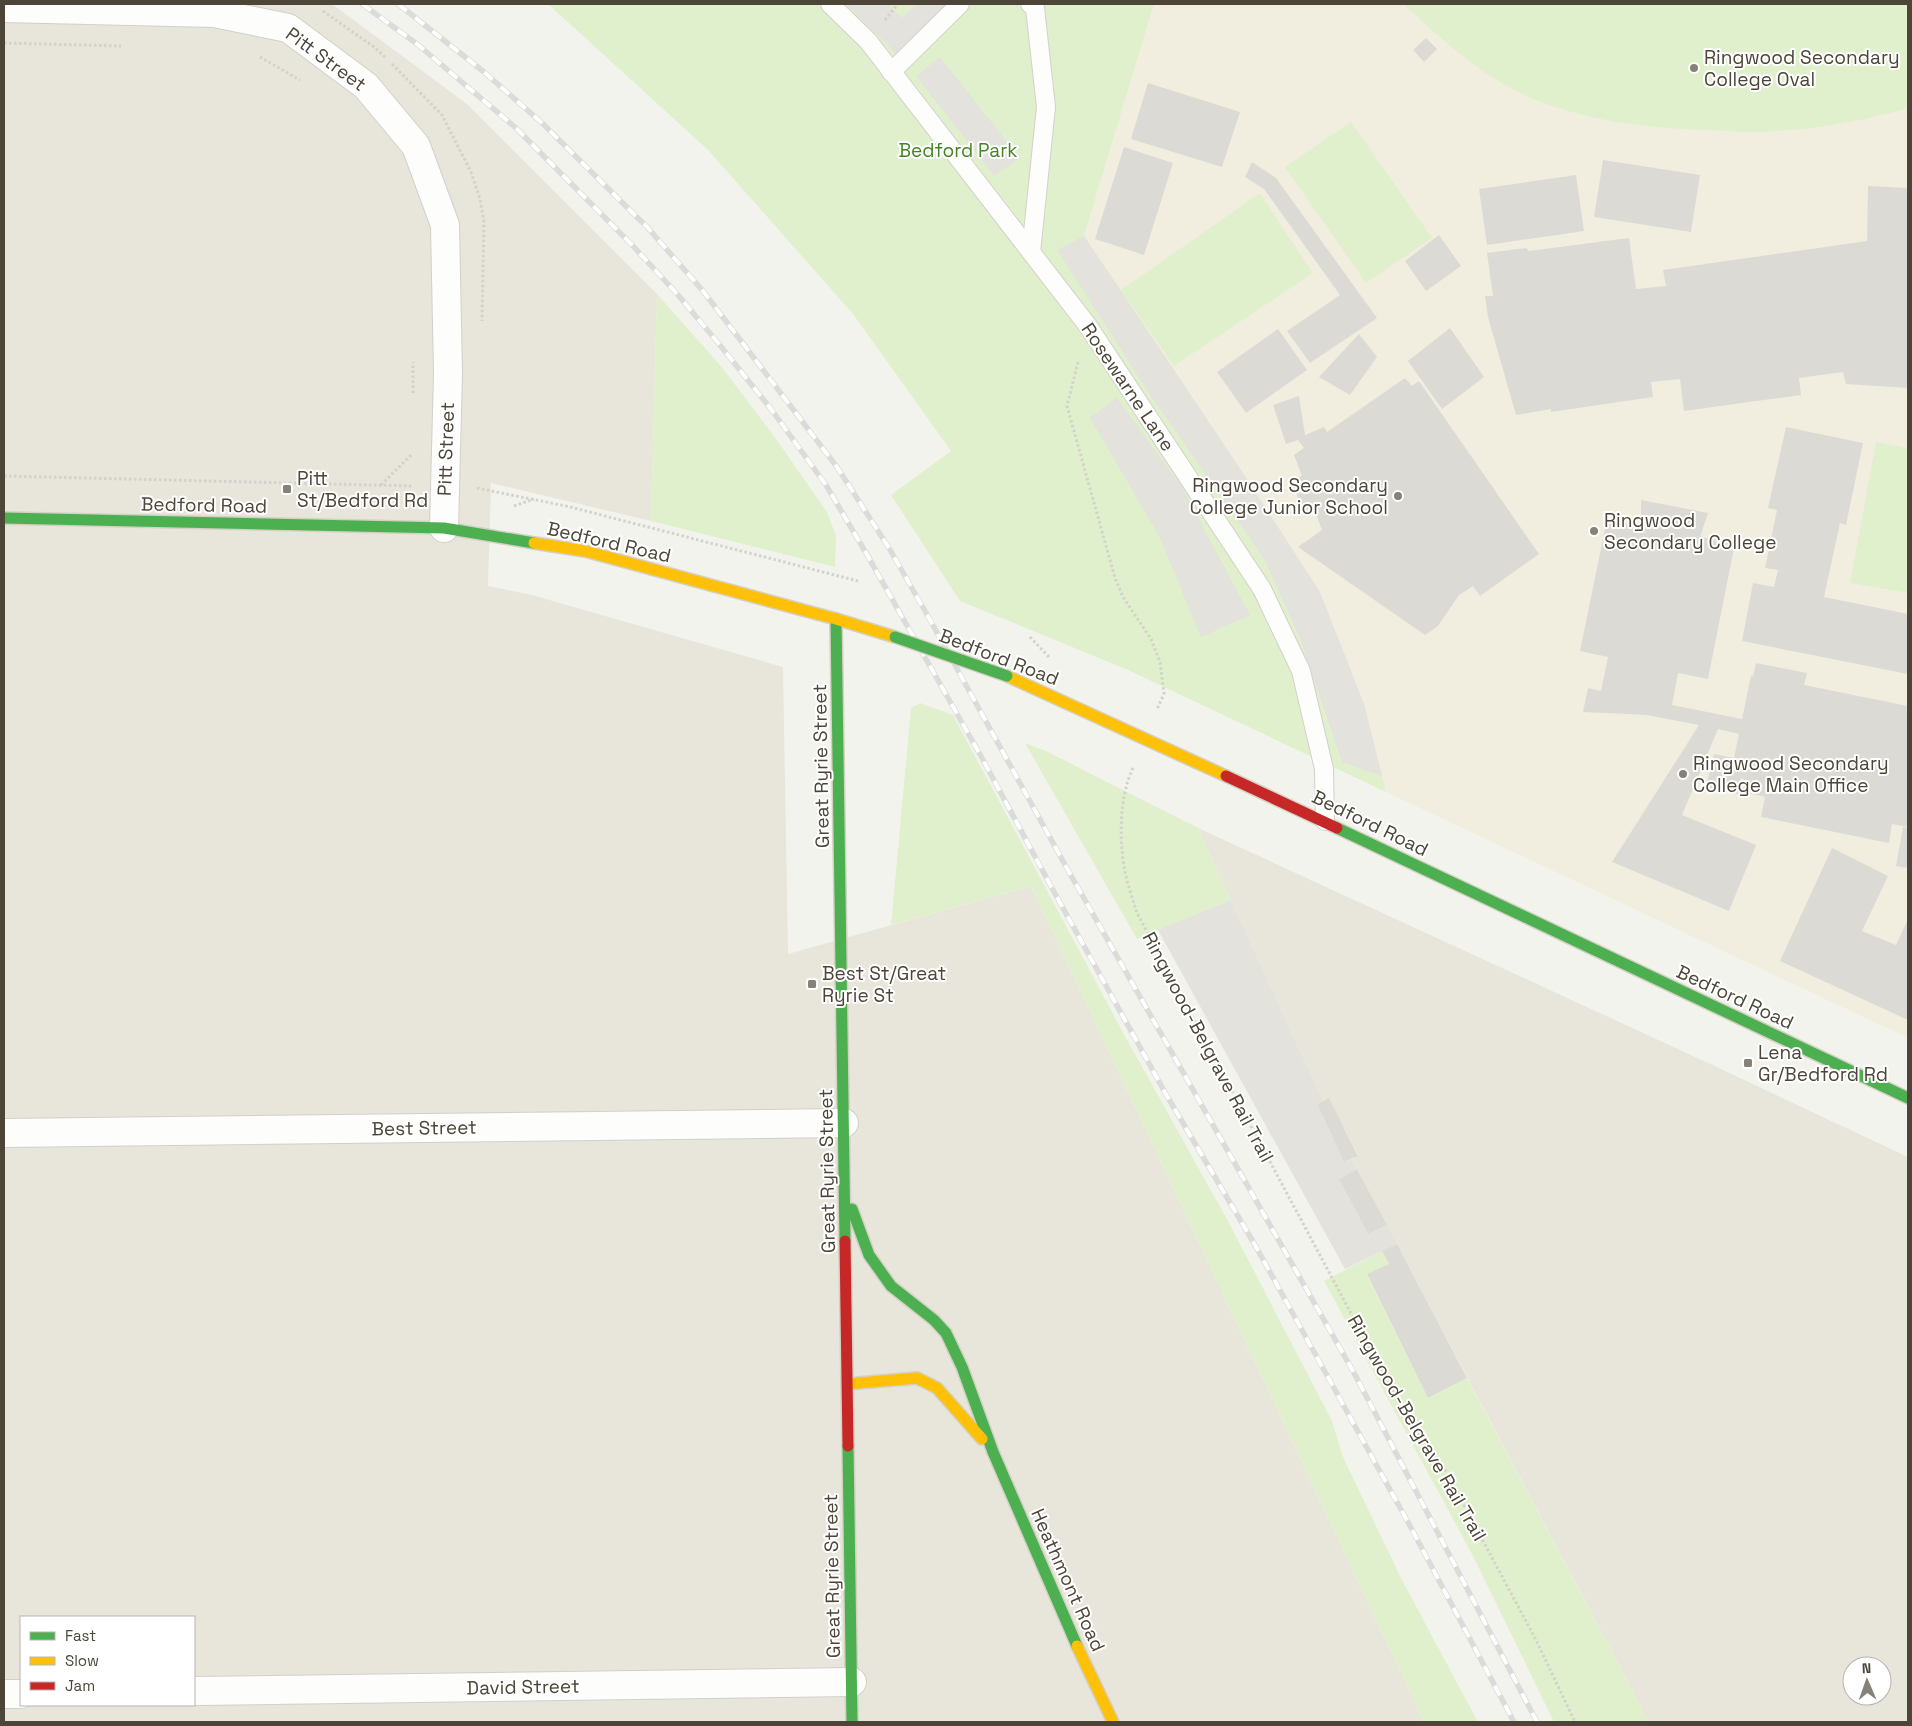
<svg xmlns="http://www.w3.org/2000/svg" width="1912" height="1726" viewBox="0 0 1912 1726" font-family="'Space Grotesk',sans-serif">
  <rect width="100%" height="100%" fill="#f3f3ee"/>
  <g fill="#e8e5db" fill-rule="evenodd">
    <path d="M4 4H332L467 104 657 294 651 521 491 483 488 586 532 595 783 667 788 954 1031 886 1424 1722H4ZM21 1617H194V1705H21Z"/>
    <path d="M1198 828 1691 1055 1908 1157V1722H1649L1352 1159 1358 1155 1329 1099 1323 1101ZM1852 1666H1882V1696H1852Z"/>
  </g>
  <path fill="#f1eee0" d="M1154 4H1908V1038L1386 792 1364 704 1320 592 1241 470 1084 236Z"/>
  <g fill="#e0f0cd">
    <path d="M548 4H1154L1084 236 1121 290 1260 193 1313 273 1174 366 1121 290 1241 470 1320 592 1364 704 1386 792 1128 670 960 601 891 495 951 451 853 314 708 150Z"/>
    <path d="M1403 4H1908V108C1861 122 1801 132 1751 132 1733 132 1715 130 1698 130 1644 127 1589 121 1538 101 1487 81 1442 40 1403 4Z"/>
    <path d="M1351 122 1432 238 1366 283 1285 167Z"/>
    <path d="M657 294 721 366 774 436 827 512 836 536 835 567 651 521Z"/>
    <path d="M1876 442 1908 448V593L1850 583Z"/>
    <path d="M920 703 953 715 1126 1038 1228 1221 1332 1421 1343 1457 1402 1580 1478 1722H1424L1031 886 891 925 911 708Z"/>
    <path d="M1025 743 1046 751 1198 828 1231 900 1137 939Z"/>
    <path d="M1382 1251 1389 1264 1367 1275 1428 1398 1467 1378 1649 1722H1554L1473 1556 1324 1281Z"/>
  </g>
  <g fill="#e3e2dd">
    <path d="M846 4H888L902 18 916 4H946L897 54Z"/>
    <path d="M940 57 1020 158 994 176 916 76Z"/>
    <path d="M1084 236 1241 470 1320 592 1364 704 1382 776 1342 762 1300 638 1264 559 1151 396 1057 250Z"/>
    <path d="M1117 398 1181 486 1250 615 1201 637 1159 536 1090 418Z"/>
    <path d="M1231 900 1323 1101 1317 1104 1344 1162 1352 1159 1357 1169 1339 1179 1368 1234 1387 1225 1397 1244 1345 1269 1158 930Z"/>
  </g>
  <g fill="#dcdad4">
    <path d="M1426 38 1437 49 1424 62 1413 50Z"/>
    <path d="M1148 83 1240 112 1222 167 1131 139Z"/>
    <path d="M1124 147 1173 163 1144 255 1095 239Z"/>
    <path d="M1603 160 1700 175 1691 232 1594 217Z"/>
    <path d="M1252 162 1276 178 1377 318 1310 363 1287 331 1340 295 1264 189 1245 177Z"/>
    <path d="M1576 175 1584 231 1487 245 1479 189Z"/>
    <path d="M1868 186 1908 188V388L1846 384 1843 372 1799 378 1801 395 1684 411 1680 379 1651 382 1653 397 1551 412V409L1516 415 1488 317 1485 296H1493L1487 253 1526 248 1529 251 1629 238 1636 289 1666 286 1663 270 1867 241Z"/>
    <path d="M1439 235 1461 266 1426 291 1405 261Z"/>
    <path d="M1450 328 1484 377 1442 409 1408 361Z"/>
    <path d="M1278 329 1307 370 1246 413 1217 372Z"/>
    <path d="M1359 334 1377 357 1350 395 1319 377Z"/>
    <path d="M1405 378 1412 386 1419 381 1539 554 1480 596 1473 586 1459 595 1438 626 1425 635 1298 547 1322 530 1315 511 1305 515 1291 480 1302 476 1294 455 1304 448 1298 440 1286 444 1273 405 1299 396 1305 435 1324 427 1327 432Z"/>
    <path d="M1786 427 1863 443 1846 525 1840 523 1824 597 1908 614V674L1742 641 1753 583 1774 587 1778 570 1765 568 1777 510 1768 508Z"/>
    <path d="M1641 500 1708 513 1700 537 1735 543 1708 679 1678 673 1672 705 1742 719 1751 676H1753L1756 663 1807 673 1804 685 1908 706V827L1892 824 1889 843 1761 817 1765 797 1743 792 1745 780 1741 778 1738 794 1706 787 1714 754 1734 758 1739 734 1718 729 1682 815 1756 845 1729 911 1612 862 1699 725 1647 715 1583 712 1588 688 1601 691 1608 657 1580 651 1607 519 1641 526Z"/>
    <path d="M1903 827 1908 828V868L1896 866Z"/>
    <path d="M1832 848 1888 876 1862 931 1896 945 1908 919V1020L1780 961Z"/>
    <path d="M1329 1098 1358 1156 1344 1162 1317 1104Z"/>
    <path d="M1357 1169 1387 1225 1368 1234 1339 1179Z"/>
    <path d="M1397 1244 1467 1378 1428 1398 1367 1274 1389 1264 1382 1251Z"/>
  </g>
  <g fill="none" stroke-linecap="round" stroke-linejoin="round">
    <g stroke="#d2d0cb" stroke-width="20">
      <g id="lane">
        <path d="M830 4 868 41 1088 326 1262 589 1301 671 1324 769 1325 821"/>
        <path d="M1030 4 1035 8 1046 107 1031 252"/>
        <path d="M891 72 960 4"/>
      </g>
    </g>
    <g stroke="#d2d0cb" stroke-width="30">
      <g id="street">
        <path d="M4 8 214 13 288 28 366 86 416 146 445 225 448 373 444 528"/>
        <path d="M4 1133 844 1123"/>
        <path d="M194 1691 852 1682"/>
        <path d="M4 1694H21"/>
      </g>
    </g>
    <g stroke="#d3d0c4" stroke-width="14">
      <g id="fast">
        <path d="M4 518 444 528 534 543"/>
        <path d="M836 619 845 1241"/>
        <path d="M1337 828 1908 1098"/>
        <path d="M852 1209 869 1255 891 1286 934 1320 946 1333 962 1367 993 1452 1077 1646"/>
        <path d="M848 1446 852 1722"/>
      </g>
    </g>
    <g stroke="#d3d0c4" stroke-width="14">
      <g id="slow">
        <path d="M534 543 585 551 836 619 895 637"/>
        <path d="M1007 676 1226 776"/>
        <path d="M847 1384 917 1378 937 1388 982 1439"/>
        <path d="M1077 1646 1113 1722"/>
      </g>
    </g>
    <g stroke="#d3d0c4" stroke-width="14">
      <g id="jam">
        <path d="M1226 776 1337 828"/>
        <path d="M845 1241 848 1446"/>
      </g>
    </g>
    <g stroke="#d3d2cc" stroke-width="3" stroke-dasharray="2.5 2.5" stroke-linecap="butt">
      <path d="M323 11 374 47 386 58"/>
      <path d="M885 20 898 4"/>
      <path d="M4 43 121 46"/>
      <path d="M260 57 300 80"/>
      <path d="M392 64 442 115 471 172 480 199 484 222 482 321"/>
      <path d="M1078 362 1067 406 1115 578 1123 597 1151 639 1160 662 1164 694 1157 709"/>
      <path d="M413 393V362"/>
      <path d="M4 476 413 486"/>
      <path d="M381 485 412 454"/>
      <path d="M477 488 566 506 858 581"/>
      <path d="M514 506 534 499"/>
      <path d="M1030 637 1050 658"/>
      <path d="M1133 768C1119 797 1119 841 1125 872 1128 886 1133 900 1137 913L1407 1418 1443 1466 1536 1640 1575 1722"/>
    </g>
    <use href="#lane" stroke="#fdfdfc" stroke-width="18"/>
    <use href="#street" stroke="#fdfdfc" stroke-width="28"/>
    <use href="#fast" stroke="#4caf50" stroke-width="11"/>
    <use href="#slow" stroke="#ffc107" stroke-width="11"/>
    <use href="#jam" stroke="#c62828" stroke-width="11"/>
    <g stroke="#dbdbda" stroke-width="5.5">
      <g id="rail">
        <path d="M362 4 417 44 516 128 634 247 678 295 719 344 771 409 826 485 866 553 982 758 1053 890 1167 1096 1255 1245 1409 1524 1514 1722"/>
        <path d="M398 4 484 72 542 123 648 228 703 291 837 467 889 548 929 618 1069 872 1353 1371 1537 1722"/>
      </g>
    </g>
    <use href="#rail" stroke="#fff" stroke-width="4" stroke-dasharray="11" stroke-linecap="butt"/>
    <g stroke="#d3d0c4" stroke-width="14" stroke-linecap="butt">
      <path id="fast-bridge" d="M895 637 1007 676"/>
    </g>
    <use href="#fast-bridge" stroke="#4caf50" stroke-width="11"/>
  </g>
  <g fill="#868278" stroke="#fff" stroke-width="2">
    <circle cx="1694" cy="68" r="5"/>
    <rect x="282" y="484" width="10" height="10" rx="2.5"/>
    <circle cx="1398" cy="496" r="5"/>
    <circle cx="1594" cy="531" r="5"/>
    <circle cx="1683" cy="774" r="5"/>
    <rect x="807" y="979" width="10" height="10" rx="2.5"/>
    <rect x="1743" y="1058" width="10" height="10" rx="2.5"/>
  </g>
  <g text-anchor="middle" dominant-baseline="central" stroke-width="4" stroke-linejoin="round" paint-order="stroke">
    <g font-size="19" fill="#4c4538" stroke="#fff" text-anchor="start">
      <text x="1704" y="57">Ringwood Secondary<tspan x="1704" dy="22">College Oval</tspan></text>
      <text x="297" y="478">Pitt<tspan x="297" dy="22">St/Bedford Rd</tspan></text>
      <text x="1388" y="485" text-anchor="end">Ringwood Secondary<tspan x="1388" dy="22">College Junior School</tspan></text>
      <text x="1604" y="520">Ringwood<tspan x="1604" dy="22">Secondary College</tspan></text>
      <text x="1693" y="763">Ringwood Secondary<tspan x="1693" dy="22">College Main Office</tspan></text>
      <text x="822" y="973">Best St/Great<tspan x="822" dy="22">Ryrie St</tspan></text>
      <text x="1758" y="1052">Lena<tspan x="1758" dy="22">Gr/Bedford Rd</tspan></text>
    </g>
    <g font-size="19" fill="#4c4538" stroke="#fff">
      <text transform="translate(326 59) rotate(36)">Pitt Street</text>
      <text transform="translate(1128 387) rotate(56)">Rosewarne Lane</text>
      <text transform="translate(446 449) rotate(-88)">Pitt Street</text>
      <text transform="translate(204 505) rotate(1)">Bedford Road</text>
      <text transform="translate(609 542) rotate(13)">Bedford Road</text>
      <text transform="translate(999 657) rotate(21)">Bedford Road</text>
      <text transform="translate(821 766) rotate(-91)">Great Ryrie Street</text>
      <text transform="translate(1370 823) rotate(26)">Bedford Road</text>
      <text transform="translate(1735 997) rotate(25)">Bedford Road</text>
      <text transform="translate(1208 1047) rotate(62)">Ringwood-Belgrave Rail Trail</text>
      <text transform="translate(424 1128) rotate(-1)">Best Street</text>
      <text transform="translate(827 1171) rotate(-91)">Great Ryrie Street</text>
      <text transform="translate(1417 1428) rotate(60)">Ringwood-Belgrave Rail Trail</text>
      <text transform="translate(832 1576) rotate(-91)">Great Ryrie Street</text>
      <text transform="translate(1068 1580) rotate(66)">Heathmont Road</text>
      <text transform="translate(523 1687) rotate(-1)">David Street</text>
    </g>
    <g font-size="19" fill="#458425" stroke="#fff">
      <text x="958" y="150">Bedford Park</text>
    </g>
  </g>
  <rect width="1912" height="1726" fill="none" stroke="#4c4538" stroke-width="10"/>
  <rect x="20" y="1616" width="175" height="90" fill="#ffffff" stroke="#b7b5af"/>
  <rect x="30" y="1632" width="25" height="8" fill="#4caf50" stroke="#b7b5af"/>
  <text x="65" y="1641" font-size="15" fill="#4c4538">Fast</text>
  <rect x="30" y="1657" width="25" height="8" fill="#ffc107" stroke="#b7b5af"/>
  <text x="65" y="1666" font-size="15" fill="#4c4538">Slow</text>
  <rect x="30" y="1682" width="25" height="8" fill="#c62828" stroke="#b7b5af"/>
  <text x="65" y="1691" font-size="15" fill="#4c4538">Jam</text>
  <g transform="translate(1867 1681) rotate(358)"><circle r="24" fill="#ffffff" stroke="#b7b5af"/>
  <path d="M0-4L9 19L0 12L-9 19Z" fill="#868278"/>
  <text y="-8" font-size="14" font-weight="bold" text-anchor="middle" fill="#4c4538">N</text>
  </g>
</svg>
